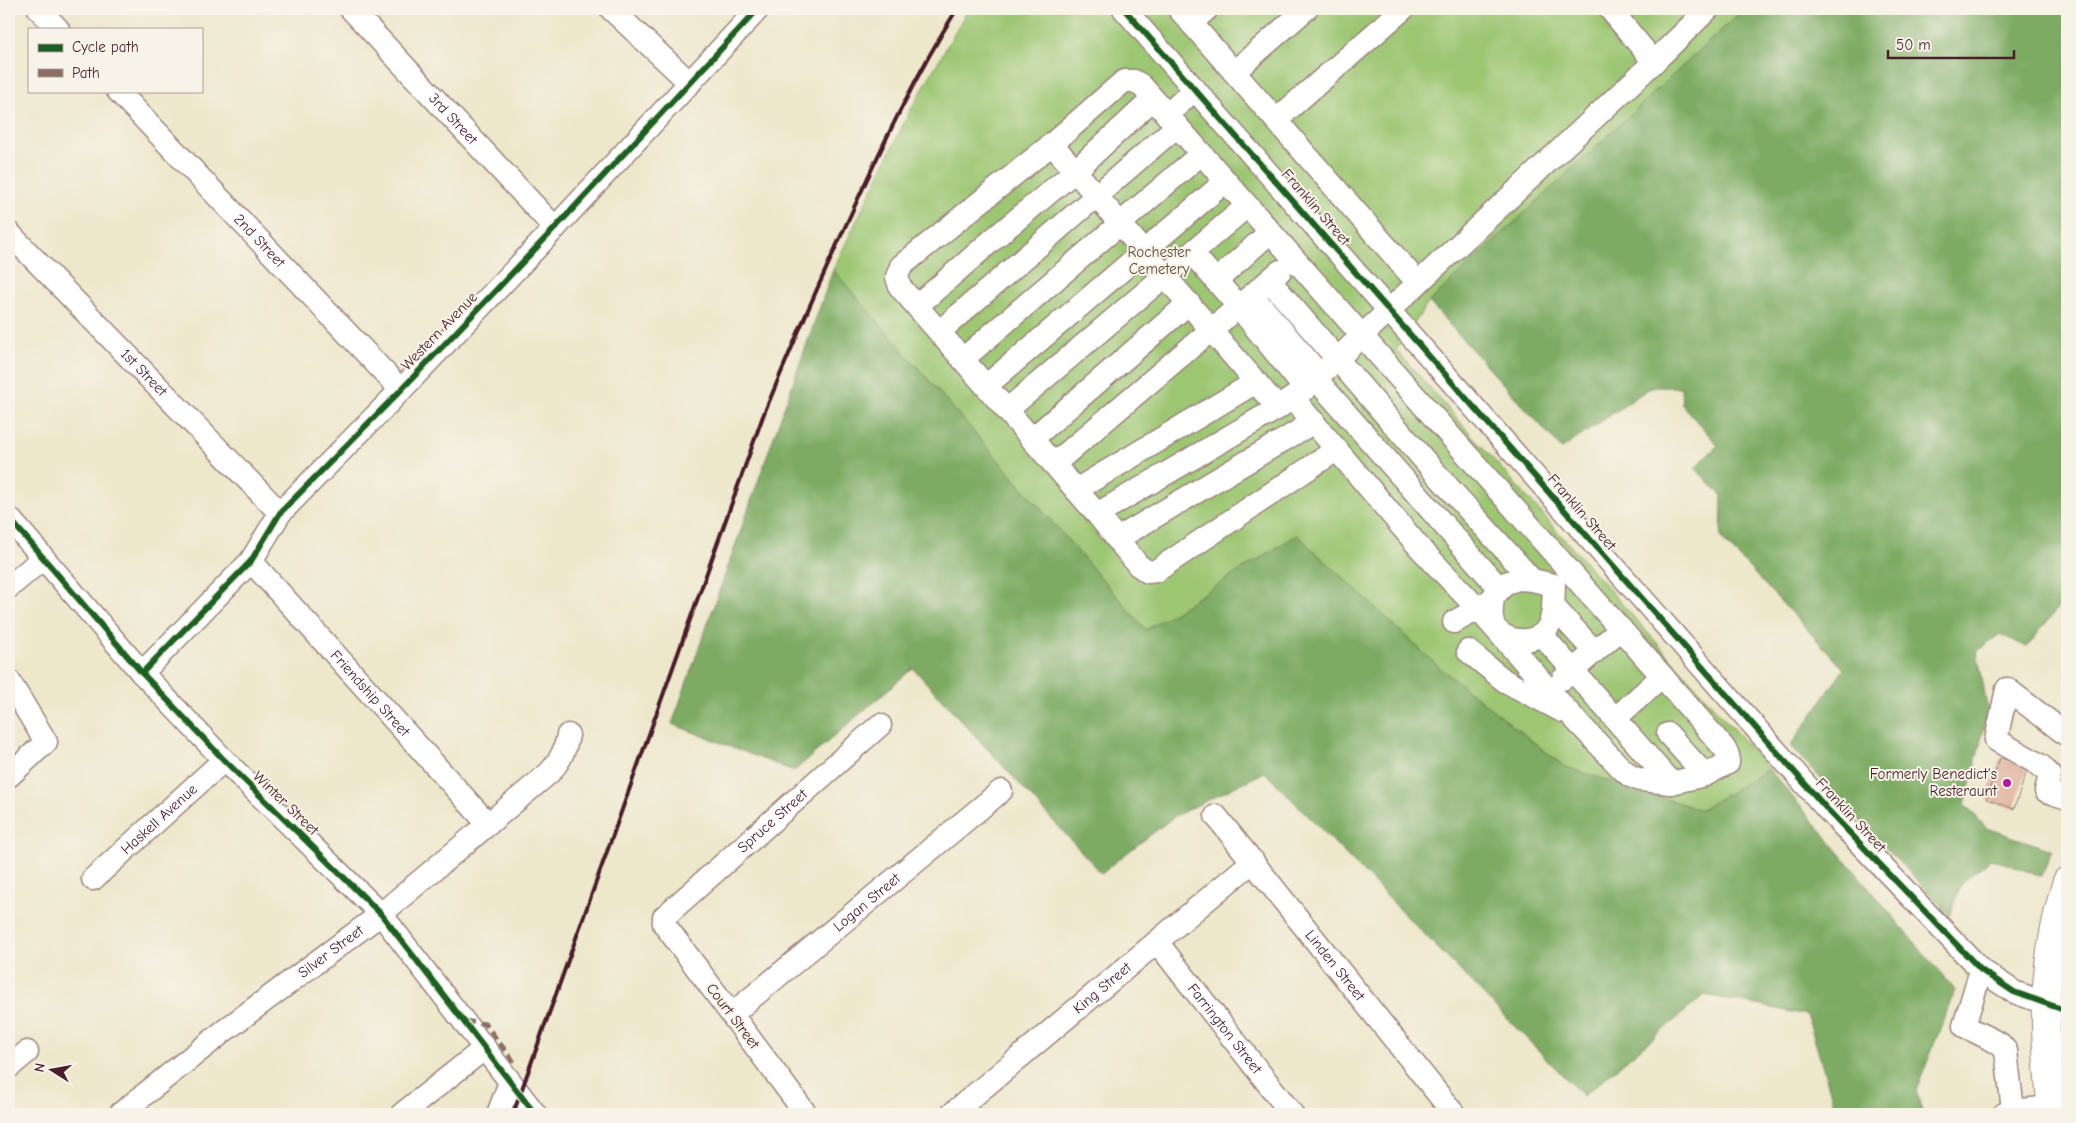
<svg xmlns="http://www.w3.org/2000/svg" width="2076" height="1123" viewBox="0 0 2076 1123" font-family="'Comic Neue',sans-serif">
  <rect width="100%" height="100%" fill="#f7f3e8"/>
  <filter id="ink" filterUnits="userSpaceOnUse"><feTurbulence type="fractalNoise" baseFrequency=".02" numOctaves="2"/><feDisplacementMap in="SourceGraphic" scale="10" xChannelSelector="R" yChannelSelector="G"/><feConvolveMatrix kernelMatrix="1 2 1 2 8 2 1 2 1" color-interpolation-filters="sRGB"/></filter>
  <filter id="wash" filterUnits="userSpaceOnUse"><feTurbulence type="fractalNoise" baseFrequency=".0096" numOctaves="4" result="noise"/><feDisplacementMap in="SourceGraphic" scale="20" xChannelSelector="R" yChannelSelector="G"/><feGaussianBlur stdDeviation="1.12" result="paint"/><feColorMatrix in="noise" values="0 0 0 0 0 0 0 0 0 0 0 0 0 0 0 0 0 1.4 0 .05"/><feComposite in="paint" operator="in"/></filter>
  <g filter="url(#wash)">
    <rect width="100%" height="100%" fill="#ede7cb"/>
    <path fill="#9cc672" stroke="#73724e" d="M968 9H1744L1429 302 1396 350 1769 769 1701 810 1565 767 1441 669 1297 535 1146 630 833 270 908 115Z"/>
    <g fill="#7dab64" stroke="#646548">
      <path d="M1744 9H2067V525L2064 528 2067 531V596L2027 647 2000 634 1977 651 1988 711 1965 804 1986 828 2052 850 2042 876 1991 859 1962 882 1950 915 1790 746 1844 669 1721 538 1722 496 1695 468 1718 445 1682 405 1681 387H1651L1562 449 1429 302Z"/>
      <path d="M833 270 1146 630 1297 535 1441 669 1565 767 1701 810 1769 769 1955 990 1916 1091 1923 1114H1837L1807 1015 1705 995 1583 1096 1265 772 1175 816 1101 873 913 668 794 771 672 724Z"/>
    </g>
    <g id="blocks">
      <path fill="#deae99" d="M2000 758 2028 767 2014 809 1986 799Z"/>
    </g>
  </g>
  <g filter="url(#ink)">
    <use href="#blocks" fill-opacity="0" stroke="#9c837b" stroke-width="1"/>
    <g fill="none" stroke-linecap="round" stroke-linejoin="round">
      <g stroke="#9c837b" stroke-width="25">
        <g id="minor">
          <path d="M39 9 58 29"/>
          <path id="s1" d="M351 9 555 228"/>
          <path d="M611 9 690 83"/>
          <path d="M1124 9 1827 809 1981 970 2014 992 2067 1011"/>
          <path d="M1179 9 1418 283"/>
          <path d="M1610 9 1654 62"/>
          <path d="M1191 23 1207 9"/>
          <path d="M1234 72 1306 9"/>
          <path id="s2" d="M118 91 401 390"/>
          <path d="M1167 115 1195 89"/>
          <path d="M1276 120 1403 9"/>
          <path d="M1052 144 1278 408"/>
          <path id="s3" d="M9 233 280 513"/>
          <path d="M1192 253 1239 307 1305 389"/>
          <path d="M1216 281 1270 232"/>
          <path d="M1270 281 1432 469 1532 580"/>
          <path d="M1252 295 1320 375"/>
          <path d="M917 306 991 241 1075 171 1153 99"/>
          <path d="M939 332 1177 126"/>
          <path d="M963 359 1201 154"/>
          <path d="M1316 379 1500 589"/>
          <path d="M986 386 1226 181"/>
          <path d="M1293 398 1419 547 1478 609 1570 714 1620 767 1630 776 1640 780 1671 783 1705 775 1728 763V755L1724 748 1662 676 1141 85 1134 81H1124L1052 144 901 266 897 277 900 287 1097 514 1138 565 1148 572 1156 571 1336 450"/>
          <path d="M1007 410 1247 206"/>
          <path d="M1032 439 1189 303"/>
          <path d="M1054 464 1280 271"/>
          <path d="M1076 490 1256 382"/>
          <path d="M1097 514 1278 408 1305 389 1654 62 1708 9"/>
          <path d="M9 518 142 673 224 760 381 914 535 1114"/>
          <path d="M1117 539 1314 422"/>
          <path id="s4" d="M251 561 488 824"/>
          <path d="M1518 579 1532 580 1554 585C1553 598 1555 616 1548 627 1539 644 1510 644 1497 630 1489 622 1492 607 1493 597L1506 583Z"/>
          <path d="M9 587 42 559"/>
          <path d="M1553 606 1594 651"/>
          <path d="M1454 622 1478 609 1489 601"/>
          <path d="M1542 635 1671 783"/>
          <path d="M1468 651 1505 681 1562 711"/>
          <path d="M142 673 251 561 280 513 401 390 555 228 758 9"/>
          <path d="M1563 679 1621 629"/>
          <path d="M9 681 46 742 9 776"/>
          <path d="M1616 718 1662 676"/>
          <path d="M1668 734 1705 775"/>
          <path d="M2067 735 2007 689 1996 740 2040 765 2050 775 2046 791 2067 798"/>
          <path id="s5" d="M1216 816 1454 1114"/>
          <path id="s6" d="M93 879 224 760"/>
          <path id="s7" d="M1157 942 1292 1114"/>
          <path d="M1981 970 1964 1026 2000 1044 2006 1051 2013 1111"/>
          <path id="s8" d="M732 1014 1001 791"/>
          <path d="M9 1067 27 1052"/>
          <path id="s9" d="M120 1114 224 1031 381 914 549 773C560 761 565 751 568 735"/>
          <path d="M402 1114 485 1048"/>
          <path d="M498 1114 510 1082"/>
          <path id="s10" d="M806 1114 664 924V917L880 725"/>
          <path id="s11" d="M952 1114 1253 861"/>
          <path d="M2004 1114 2013 1111 2051 1107"/>
        </g>
      </g>
      <g stroke="#9c837b" stroke-width="30">
        <path id="major" d="M2052 1114C2049 1078 2045 1042 2046 1006 2047 964 2055 921 2067 881"/>
      </g>
      <use href="#minor" stroke="#fff" stroke-width="22"/>
      <use href="#major" stroke="#fff" stroke-width="28"/>
      <path stroke="#4a1f2b" stroke-width="4" d="M513 1114 763 416C791 348 820 281 851 214 883 144 916 74 957 9"/>
      <path stroke="#8d6e63" stroke-width="5" stroke-dasharray="10 5" stroke-linecap="butt" d="M464 1021 485 1024 514 1062"/>
      <g stroke="#f7f3e8" stroke-width="9">
        <g id="cycleway">
          <path d="M1124 9 1827 809 1981 970 2014 992 2067 1011"/>
          <path d="M9 518 142 673 224 760 381 914 535 1114"/>
          <path d="M142 673 251 561 280 513 401 390 555 228 758 9"/>
        </g>
      </g>
      <use href="#cycleway" stroke="#1b5e20" stroke-width="6"/>
    </g>
  </g>
  <circle fill="#b5179e" stroke="#f7f3e8" stroke-width="2" cx="2007" cy="783" r="5"/>
  <g text-anchor="middle" dominant-baseline="central" stroke-width="4" stroke-linejoin="round" paint-order="stroke">
    <g font-size="15" fill="#4a1f2b" stroke="#f7f3e8">
      <text stroke="none"><textPath href="#s1" startOffset="150">3rd Street</textPath></text>
      <text transform="translate(1316 207) rotate(49)">Franklin Street</text>
      <text stroke="none"><textPath href="#s2" startOffset="206">2nd Street</textPath></text>
      <text transform="translate(439 331) rotate(-46)">Western Avenue</text>
      <text stroke="none"><textPath href="#s3" startOffset="194">1st Street</textPath></text>
      <text transform="translate(1582 512) rotate(49)">Franklin Street</text>
      <text stroke="none"><textPath href="#s4" startOffset="178">Friendship Street</textPath></text>
      <text transform="translate(286 803) rotate(44)">Winter Street</text>
      <text transform="translate(1851 815) rotate(47)">Franklin Street</text>
      <text stroke="none"><textPath href="#s6" startOffset="89">Haskell Avenue</textPath></text>
      <text stroke="none"><textPath href="#s10" startOffset="389">Spruce Street</textPath></text>
      <text stroke="none"><textPath href="#s8" startOffset="175">Logan Street</textPath></text>
      <text stroke="none"><textPath href="#s9" startOffset="266">Silver Street</textPath></text>
      <text stroke="none"><textPath href="#s5" startOffset="191">Linden Street</textPath></text>
      <text stroke="none"><textPath href="#s11" startOffset="196">King Street</textPath></text>
      <text transform="translate(733 1016) rotate(53)">Court Street</text>
      <text stroke="none"><textPath href="#s7" startOffset="110">Farrington Street</textPath></text>
    </g>
    <g font-size="15" fill="#635140" stroke="#f7f3e8">
      <text x="1159" y="252">Rochester<tspan x="1159" dy="17">Cemetery</tspan></text>
    </g>
    <g font-size="15" fill="#4a1f2b" stroke="#f7f3e8" text-anchor="end">
      <text x="1997" y="774">Formerly Benedict's<tspan x="1997" dy="17">Resteraunt</tspan></text>
    </g>
  </g>
  <rect width="2076" height="1123" fill="none" stroke="#f7f3e8" stroke-width="30"/>
  <rect x="28" y="28" width="175" height="65" fill="#f7f3e8" stroke="#b29e9c"/>
  <rect x="38" y="44" width="25" height="8" fill="#1b5e20" stroke="#b29e9c"/>
  <text x="72" y="52" font-size="15" fill="#4a1f2b">Cycle path</text>
  <rect x="38" y="69" width="25" height="8" fill="#8d6e63" stroke="#b29e9c"/>
  <text x="72" y="78" font-size="15" fill="#4a1f2b">Path</text>
  <g transform="translate(52 1070) rotate(281)" stroke="#f7f3e8" stroke-width="4" paint-order="stroke">
  <path d="M0-4L9 19L0 12L-9 19Z" fill="#4a1f2b"/>
  <text y="-8" font-size="14" font-weight="bold" text-anchor="middle" fill="#4a1f2b">N</text>
  </g>
  <path d="M1888 50v8h126v-8" fill="none" stroke="#4a1f2b" stroke-width="2.5"/>
  <text x="1896" y="50" font-size="15" fill="#4a1f2b" stroke="#f7f3e8" stroke-width="4" paint-order="stroke">50 m</text>
</svg>
